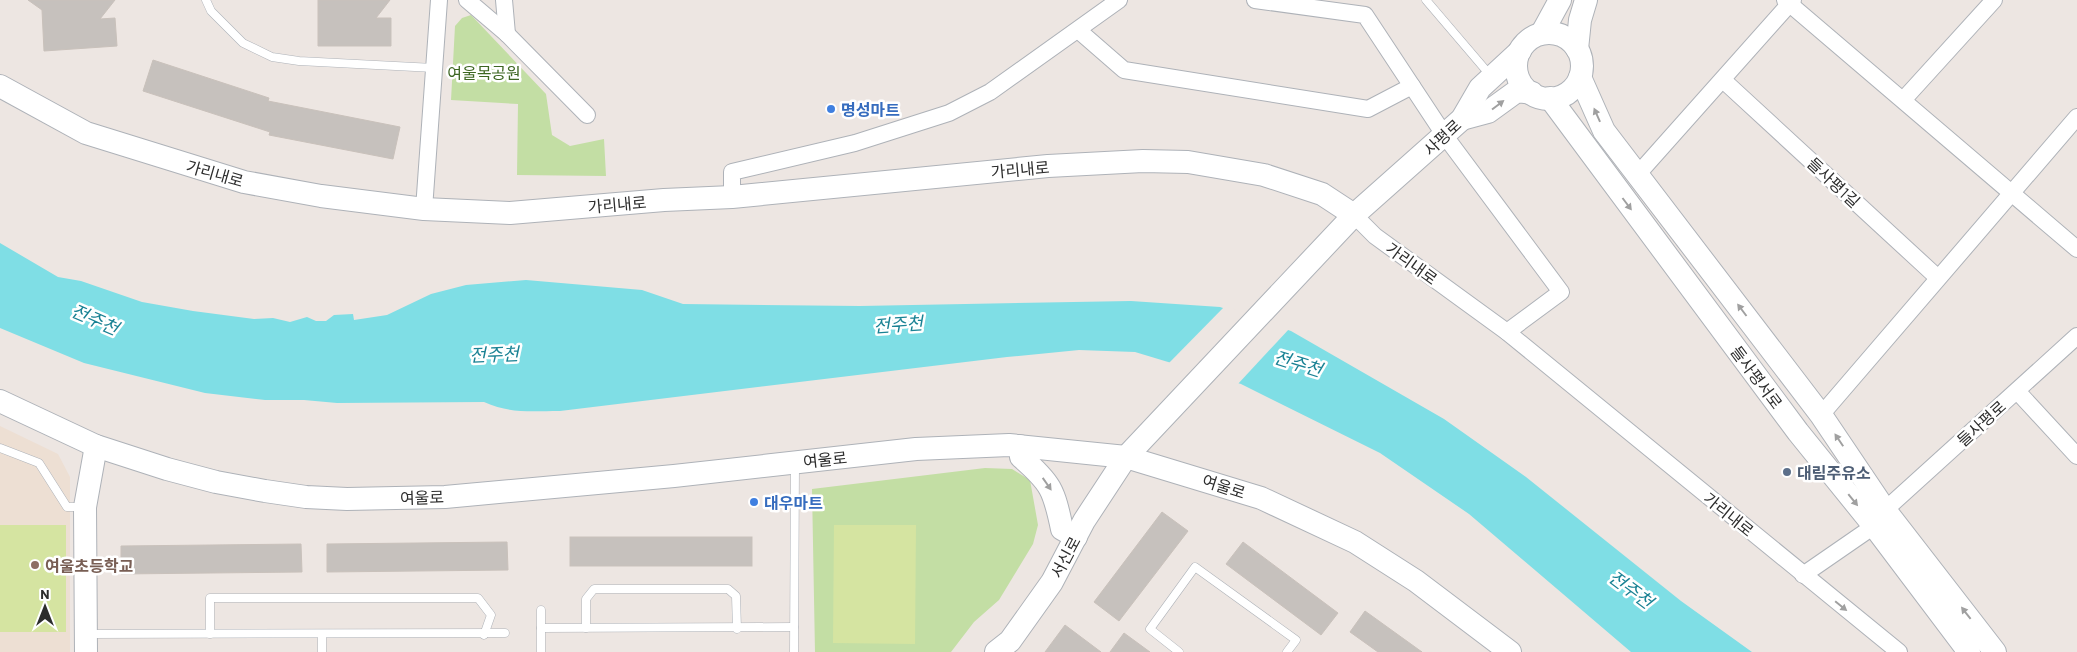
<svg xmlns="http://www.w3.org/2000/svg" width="2077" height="652" viewBox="0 0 2077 652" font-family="Barlow,'Noto Sans KR',sans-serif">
  <rect width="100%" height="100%" fill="#ede6e2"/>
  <path fill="#eddfd3" d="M0 426 58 454 70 477V652H0Z"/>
  <g fill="#c3dea4">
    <path d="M471 15 546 94 552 135 570 146 604 139 606 176 517 175 518 104 451 100 455 26 462 18Z"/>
    <path d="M985 468 1012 469 1030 480 1038 525 1033 544 999 600 974 622 951 652H815L812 489Z"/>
  </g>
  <g fill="#d5e4a1">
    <rect x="0" y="525" width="66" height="107"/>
    <path d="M834 525H916L915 644 833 643Z"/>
  </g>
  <path fill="#7fdee5" d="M0 243 58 277 81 281 142 302 193 311 254 319 273 318 290 322 307 317 316 321H326L334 315 353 314 354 320 387 315 431 294 466 285 526 280 642 290 683 304 860 306 1131 301 1220 307 1291 331 1444 419 1526 477 1681 601 1752 652H1631L1469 514 1380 453 1241 384 1135 352 1079 350 1007 357 560 411C531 411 511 414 484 402L337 403 304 400H265L205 393 84 363 0 328Z"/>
  <path fill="#ede6e2" d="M1225 306 1290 328 1237 385 1168 364Z"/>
  <g fill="#c6c1bd" stroke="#c9c1bb">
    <path d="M28 0H115L100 19 115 18 117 46 44 51 42 10Z"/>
    <path d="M318 0H390L376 18H391V46H318Z"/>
    <path d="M153 60 269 98 268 101 400 127 393 159 269 135 270 132 143 91Z"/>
    <path d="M1162 512 1188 531 1119 621 1094 602Z"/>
    <rect x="570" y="537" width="182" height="29"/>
    <path d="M507 542 508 570 327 572V544Z"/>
    <path d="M1243 542 1338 613 1321 635 1226 564Z"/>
    <path d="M301 544 302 572 121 574V546Z"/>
    <path d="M1365 611 1422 652H1378L1350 632Z"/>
    <path d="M1065 625 1101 652H1045Z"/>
    <path d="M1124 633 1150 652H1110Z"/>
  </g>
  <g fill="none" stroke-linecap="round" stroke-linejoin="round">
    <g stroke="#aeb2b8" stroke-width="9">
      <g id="lane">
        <path d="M206 0 211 11 243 43 272 57 299 61 434 68"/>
        <path d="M1426 0 1490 75"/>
        <path d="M0 448 39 463 67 507H83"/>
        <path d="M541 610V628L794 627"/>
        <path d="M541 628V652"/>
        <path d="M586 628V599L594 589H728L736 596 737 629"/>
        <path d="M87 634 505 633"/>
        <path d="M210 634V598H478L491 615 484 635"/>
        <path d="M322 634V652"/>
        <path d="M794 652 795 464"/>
        <path d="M1179 652 1150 629 1195 567 1296 640 1287 652"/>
      </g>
    </g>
    <g stroke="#aeb2b8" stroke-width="18">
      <g id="street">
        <path d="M467 0 507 34 587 115"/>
        <path d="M504 0 507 34"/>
        <path d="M1255 0 1365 15 1445 136 1561 292 1507 332"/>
        <path d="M1785 0 2077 249"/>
        <path d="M1078 30 1124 70 1368 109 1412 86"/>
        <path d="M1723 80 1938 278"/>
        <path d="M1904 99 1994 0"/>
        <path d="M1638 174 1793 0"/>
        <path d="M732 197V172L855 143 949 113 990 92 1119 0"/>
        <path d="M424 209 439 0"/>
        <path d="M1354 215 1375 236 1507 332 1899 652"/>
        <path d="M2017 391 2077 456"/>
        <path d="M1821 415 2077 117"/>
        <path d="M1803 575 1874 526 1885 510 2077 336"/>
      </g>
    </g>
    <g stroke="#aeb2b8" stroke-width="24">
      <g id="secondary">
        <path d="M1542 33 1560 0"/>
        <circle cx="1549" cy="66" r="33"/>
        <path d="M1577 49 1580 20 1586 0"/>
        <path d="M1580 77 1604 131 1821 415 1885 510 1995 652"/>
        <path d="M0 86 86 133 244 182 321 196 424 209 510 213 664 200 732 197 1048 166 1143 161 1188 162 1264 175 1322 194 1354 215"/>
        <path d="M1550 98 1798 432 1874 526 1969 652"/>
        <path d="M1462 119 1488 112 1517 91 1532 93"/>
        <path d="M0 401 96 446 167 469 216 482 265 491 306 497 347 499 445 497 674 476 916 449 1009 445 1126 457 1261 498 1355 542 1416 581 1510 652"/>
        <path d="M1020 446 1021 457C1051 483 1054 490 1062 529L1076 537"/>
        <path d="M86 652 85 507 96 446"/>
        <path d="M996 652 1010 641 1052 582 1084 521 1126 457 1354 215 1462 119 1480 88 1520 51"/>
      </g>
    </g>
    <use href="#lane" stroke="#fff" stroke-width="8"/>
    <use href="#street" stroke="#fff" stroke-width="16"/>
    <use href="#secondary" stroke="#fff" stroke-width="22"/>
  </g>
  <defs><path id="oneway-solid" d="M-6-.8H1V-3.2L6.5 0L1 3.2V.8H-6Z" transform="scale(1.25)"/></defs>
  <g fill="#a0a0a0">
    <use href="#oneway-solid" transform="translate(1498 105) rotate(-37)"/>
    <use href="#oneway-solid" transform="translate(1597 115) rotate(-114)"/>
    <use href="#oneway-solid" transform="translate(1627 204) rotate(53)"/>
    <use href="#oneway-solid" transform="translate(1742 310) rotate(-127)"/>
    <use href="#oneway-solid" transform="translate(1839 440) rotate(-124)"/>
    <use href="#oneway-solid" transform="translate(1047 484) rotate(55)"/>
    <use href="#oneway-solid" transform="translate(1853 500) rotate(51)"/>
    <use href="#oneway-solid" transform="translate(1841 606) rotate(39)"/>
    <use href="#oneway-solid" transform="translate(1966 613) rotate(-128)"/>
  </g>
  <g fill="#3f7fe0" stroke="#fff" stroke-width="2">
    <circle cx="831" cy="109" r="5"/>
    <circle cx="754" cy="502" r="5"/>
  </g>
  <circle fill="#5c6f8a" stroke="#fff" stroke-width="2" cx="1787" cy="472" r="5"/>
  <circle fill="#8d6e63" stroke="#fff" stroke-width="2" cx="35" cy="565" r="5"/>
  <g text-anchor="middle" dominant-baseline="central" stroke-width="5" stroke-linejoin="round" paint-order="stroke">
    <g font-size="16" fill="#3d6622" stroke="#fff">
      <text x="484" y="72">여울목공원</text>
    </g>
    <g font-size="16" font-weight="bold" fill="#366cbe" stroke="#fff" text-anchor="start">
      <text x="841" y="109">명성마트</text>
      <text x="764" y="502">대우마트</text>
    </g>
    <g font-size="16" fill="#2d2d2d" stroke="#fff">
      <text transform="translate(1442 137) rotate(-43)">사평로</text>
      <text transform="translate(1020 169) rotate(-5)">가리내로</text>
      <text transform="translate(215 173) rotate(16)">가리내로</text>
      <text transform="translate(1834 182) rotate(43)">들사평1길</text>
      <text transform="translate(617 204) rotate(-5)">가리내로</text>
      <text transform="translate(1412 263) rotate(36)">가리내로</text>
      <text transform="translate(1757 377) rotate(53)">들사평서로</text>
      <text transform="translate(1981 423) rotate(-42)">들사평로</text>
      <text transform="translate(825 459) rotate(-6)">여울로</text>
      <text transform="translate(1224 486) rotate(18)">여울로</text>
      <text transform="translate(422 497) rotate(-2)">여울로</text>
      <text transform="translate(1729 514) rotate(39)">가리내로</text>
      <text transform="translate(1065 557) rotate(-62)">서신로</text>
    </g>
    <g font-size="16" font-weight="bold" fill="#4e5e75" stroke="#fff" text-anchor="start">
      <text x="1797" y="472">대림주유소</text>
    </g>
    <g font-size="16" font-weight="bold" fill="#785e54" stroke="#fff" text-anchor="start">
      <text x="45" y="565">여울초등학교</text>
    </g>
    <g font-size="18" font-style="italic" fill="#1a8294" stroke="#fff">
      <text transform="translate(95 319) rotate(24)">전주천</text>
      <text transform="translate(898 324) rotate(-4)">전주천</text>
      <text transform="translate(494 354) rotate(-2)">전주천</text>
      <text transform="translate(1298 363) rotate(17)">전주천</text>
      <text transform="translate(1631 589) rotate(37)">전주천</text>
    </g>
  </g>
  <g transform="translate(45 607)" stroke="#ffffff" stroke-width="4" paint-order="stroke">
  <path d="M0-4L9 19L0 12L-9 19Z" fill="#2d2d2d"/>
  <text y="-8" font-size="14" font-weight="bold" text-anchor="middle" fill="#2d2d2d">N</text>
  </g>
</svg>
